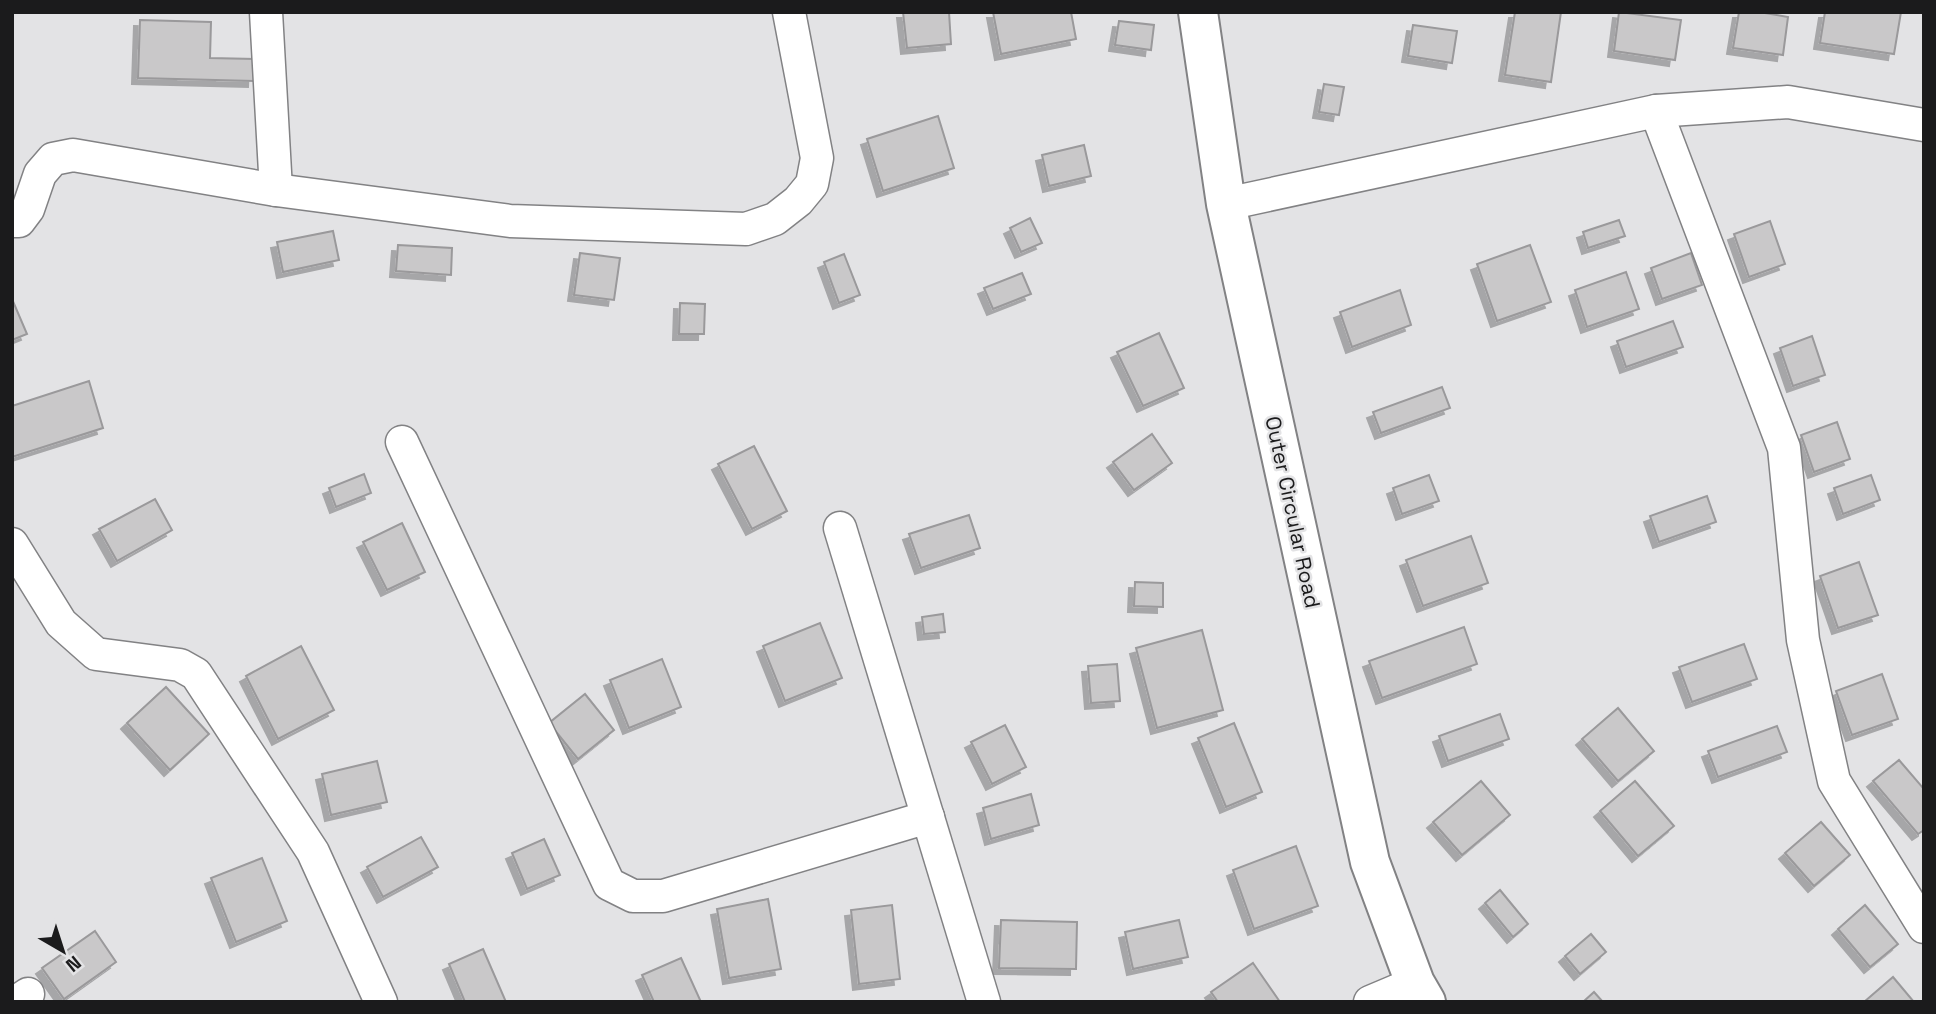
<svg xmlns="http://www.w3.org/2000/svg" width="1936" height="1014" viewBox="0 0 1936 1014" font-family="'Space Grotesk',sans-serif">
  <defs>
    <filter id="shadow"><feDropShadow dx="-6" dy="6" stdDeviation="0" flood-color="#0004"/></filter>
  </defs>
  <rect width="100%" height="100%" fill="#e3e3e5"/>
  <g fill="#c9c8c9" stroke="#9a999b" stroke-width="2" filter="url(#shadow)">
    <path d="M903 12H949L951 44 907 48Z"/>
    <path d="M993 12H1071L1076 39 1001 54Z"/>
    <path d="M1515 12H1561L1551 82 1505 75Z"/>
    <path d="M1619 12 1681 20 1675 60 1614 51Z"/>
    <path d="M1739 12H1759L1788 17 1783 55 1733 48Z"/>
    <path d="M1825 12H1901L1894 54 1820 43Z"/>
    <path d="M140 20 211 22 210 58 255 59 254 81 138 78Z"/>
    <path d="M1119 21 1154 25 1151 50 1115 45Z"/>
    <path d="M1413 25 1457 31 1452 63 1408 56Z"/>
    <path d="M1324 84 1344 87 1339 115 1319 112Z"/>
    <path d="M938 116 954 168 883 191 867 139Z"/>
    <path d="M1084 145 1091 176 1049 186 1042 155Z"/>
    <path d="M1030 218 1042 243 1021 252 1010 228Z"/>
    <path d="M1619 220 1625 236 1588 248 1583 232Z"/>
    <path d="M1770 221 1785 264 1749 277 1734 234Z"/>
    <path d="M333 231 339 260 283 272 277 242Z"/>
    <path d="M398 245 452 248 451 275 396 271Z"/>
    <path d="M1530 245 1551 302 1497 321 1477 264Z"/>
    <path d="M580 253 620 258 614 300 574 295Z"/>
    <path d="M1691 253 1702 285 1662 299 1651 268Z"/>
    <path d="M844 254 860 295 839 303 824 262Z"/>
    <path d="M1626 272 1639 309 1587 327 1575 290Z"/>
    <path d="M1022 273 1031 294 993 309 984 288Z"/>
    <path d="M1400 290 1411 325 1352 347 1340 312Z"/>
    <path d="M12 299 27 334 12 340Z"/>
    <path d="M680 303 705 304 704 334H679Z"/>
    <path d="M1673 321 1683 347 1626 367 1617 341Z"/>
    <path d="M1159 333 1184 388 1143 406 1117 352Z"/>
    <path d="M1812 336 1825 375 1793 386 1780 348Z"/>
    <path d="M89 381 103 428 12 457V406Z"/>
    <path d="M1442 387 1450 408 1381 433 1373 412Z"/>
    <path d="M1837 422 1850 459 1814 472 1801 435Z"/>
    <path d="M1152 434 1172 463 1134 490 1113 462Z"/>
    <path d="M754 446 787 511 752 529 718 464Z"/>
    <path d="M364 474 371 493 336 507 329 488Z"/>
    <path d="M1429 475 1439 501 1402 514 1393 488Z"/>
    <path d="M1871 475 1880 500 1843 514 1834 488Z"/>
    <path d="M1707 496 1716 522 1659 542 1650 516Z"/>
    <path d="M155 499 172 530 117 561 99 529Z"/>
    <path d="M969 515 980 548 921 568 909 534Z"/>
    <path d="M402 523 425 572 387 590 363 542Z"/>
    <path d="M1471 536 1488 583 1423 606 1406 560Z"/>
    <path d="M1859 562 1878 615 1838 628 1820 576Z"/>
    <path d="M1135 582 1163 583V607L1134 606Z"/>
    <path d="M943 614 945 632 924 634 922 617Z"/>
    <path d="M820 623 842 678 785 701 763 646Z"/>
    <path d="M1464 627 1477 664 1382 698 1369 661Z"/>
    <path d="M1202 630 1223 710 1157 728 1136 648Z"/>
    <path d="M1744 644 1757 679 1692 702 1679 667Z"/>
    <path d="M301 646 334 710 278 739 246 676Z"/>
    <path d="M662 659 681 707 629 728 610 680Z"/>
    <path d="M1117 664 1120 701 1091 703 1088 666Z"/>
    <path d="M1882 674 1898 719 1852 735 1836 691Z"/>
    <path d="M166 687 209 734 170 770 127 723Z"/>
    <path d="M585 694 614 730 578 759 549 723Z"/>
    <path d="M1618 708 1654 751 1618 781 1582 739Z"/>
    <path d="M1500 714 1509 739 1448 761 1439 736Z"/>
    <path d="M1234 723 1262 792 1226 807 1198 738Z"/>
    <path d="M1005 725 1026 767 992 784 971 742Z"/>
    <path d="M1777 726 1787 752 1718 777 1708 751Z"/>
    <path d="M1899 760 1924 789V830L1918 834 1873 781Z"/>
    <path d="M377 761 387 802 331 815 322 774Z"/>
    <path d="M1481 781 1510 815 1462 855 1433 822Z"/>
    <path d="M1635 781 1674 826 1638 856 1600 811Z"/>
    <path d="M1031 794 1039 825 991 839 983 808Z"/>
    <path d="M1821 822 1850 855 1814 886 1785 853Z"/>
    <path d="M421 837 438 867 383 897 367 867Z"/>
    <path d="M544 839 560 875 527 889 512 853Z"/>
    <path d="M1296 846 1318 906 1254 929 1233 870Z"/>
    <path d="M262 858 287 921 236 942 211 878Z"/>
    <path d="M1500 890 1528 924 1513 937 1485 903Z"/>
    <path d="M768 899 781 969 729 978 717 909Z"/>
    <path d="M892 905 900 979 859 984 851 910Z"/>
    <path d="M1865 905 1898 944 1870 967 1838 929Z"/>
    <path d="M1001 920 1077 922 1076 969 999 968Z"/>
    <path d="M1179 920 1188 957 1133 969 1125 932Z"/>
    <path d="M95 931 116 962 64 999 42 968Z"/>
    <path d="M1591 934 1606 952 1580 974 1565 956Z"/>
    <path d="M483 949 506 1002H465L449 964Z"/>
    <path d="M681 958 701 1002H654L642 975Z"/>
    <path d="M1253 963 1280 1002H1218L1211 992Z"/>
    <path d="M1893 977 1914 1002H1864Z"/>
    <path d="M1594 992 1603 1002H1583Z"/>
  </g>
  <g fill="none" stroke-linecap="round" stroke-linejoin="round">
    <g stroke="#828284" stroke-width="35">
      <g id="street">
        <path d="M266 12 276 190"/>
        <path d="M1656 111 1784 448 1803 640 1834 781 1924 927"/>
        <path d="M1226 204 1656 111 1788 102 1924 125"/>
        <path d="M12 221H19L28 209 40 174 53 159 73 155 276 190 510 221 746 229 775 219 798 201 812 184 817 158 789 12"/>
        <path d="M402 442 609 884 633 896H663L928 817"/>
        <path d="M840 528 984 1002"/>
        <path d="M12 544 61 623 96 654 180 665 196 674 313 852 381 1002"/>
        <path d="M16 1002 28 994"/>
        <path d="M1370 1002 1415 983"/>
      </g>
    </g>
    <g stroke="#828284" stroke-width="42">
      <path id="secondary" d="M1198 12 1226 204 1370 862 1415 983 1426 1002"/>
    </g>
    <use href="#street" stroke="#fff" stroke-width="32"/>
    <use href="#secondary" stroke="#fff" stroke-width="38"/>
  </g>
  <g text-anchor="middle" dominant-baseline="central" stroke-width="5" stroke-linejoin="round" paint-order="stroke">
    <g font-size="21" fill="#1b1b1c" stroke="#e3e3e5">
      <text transform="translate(1293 512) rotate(78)">Outer Circular Road</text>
    </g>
  </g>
  <rect width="1936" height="1014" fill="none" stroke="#1b1b1c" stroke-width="28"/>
  <g transform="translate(63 951) rotate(141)" stroke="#e3e3e5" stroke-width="5" paint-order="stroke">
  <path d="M0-5L12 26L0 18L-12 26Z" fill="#1b1b1c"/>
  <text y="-10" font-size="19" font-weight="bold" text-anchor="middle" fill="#1b1b1c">N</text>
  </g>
</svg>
